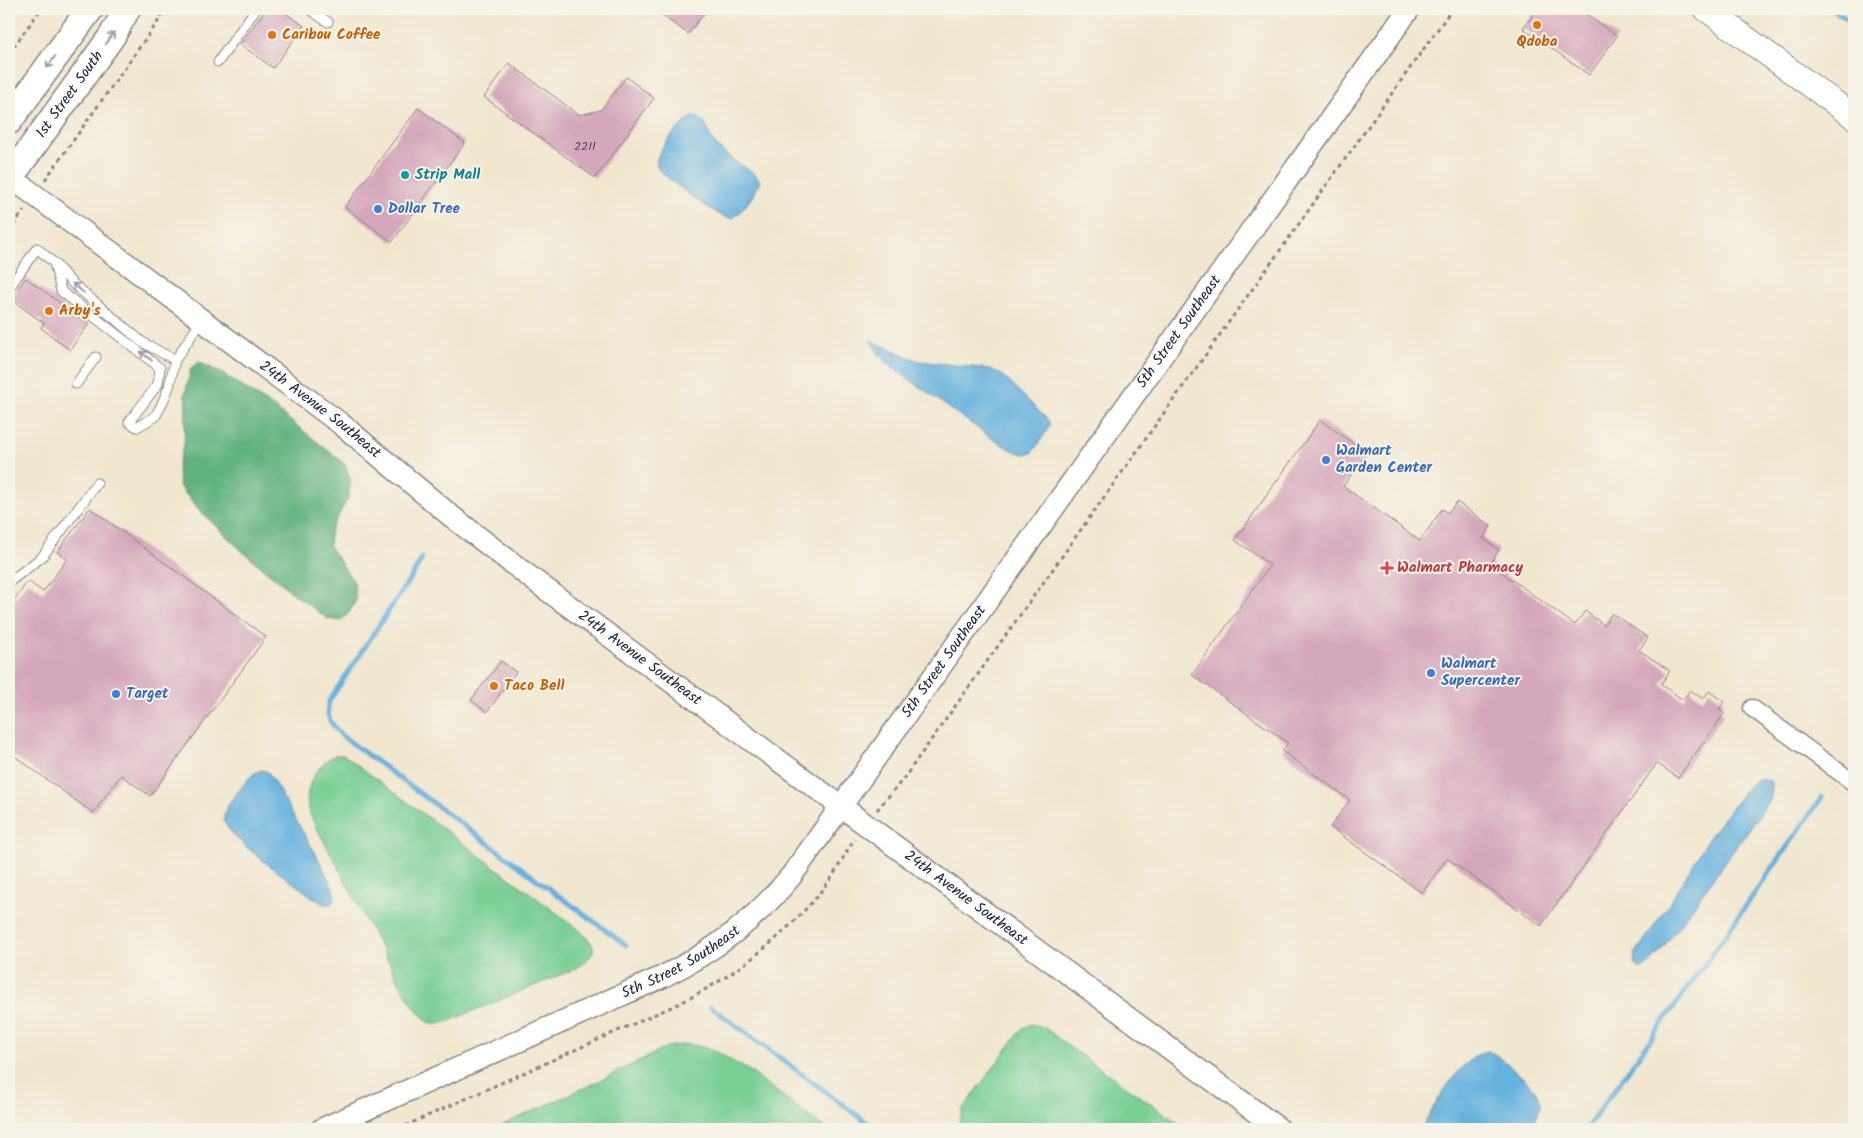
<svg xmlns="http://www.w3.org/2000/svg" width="1863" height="1138" viewBox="0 0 1863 1138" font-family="Kalam,sans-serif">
  <rect width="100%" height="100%" fill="#f7f3e8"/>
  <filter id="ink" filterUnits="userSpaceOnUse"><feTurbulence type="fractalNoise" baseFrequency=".02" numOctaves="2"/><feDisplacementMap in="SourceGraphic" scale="10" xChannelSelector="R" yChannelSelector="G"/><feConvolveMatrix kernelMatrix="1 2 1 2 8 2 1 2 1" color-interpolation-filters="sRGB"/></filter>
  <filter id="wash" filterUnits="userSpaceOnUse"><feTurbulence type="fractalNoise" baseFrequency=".0096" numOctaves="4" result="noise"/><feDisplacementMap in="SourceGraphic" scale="20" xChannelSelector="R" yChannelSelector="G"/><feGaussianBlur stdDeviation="1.12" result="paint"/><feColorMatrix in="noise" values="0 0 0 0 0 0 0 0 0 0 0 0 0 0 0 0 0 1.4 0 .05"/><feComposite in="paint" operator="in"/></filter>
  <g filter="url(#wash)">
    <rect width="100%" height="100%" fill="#f1e7cf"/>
    <g fill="#79cf94" stroke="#4e7868">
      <path d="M335 755H344L577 928C596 946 601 950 577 968L454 1019C446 1022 437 1027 429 1022 413 1012 394 972 385 955 367 923 350 890 333 857 325 841 311 823 308 806 304 786 319 763 335 755Z"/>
      <path d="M1031 1024 1044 1027 1065 1044 1187 1129H960L959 1123 963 1109 1021 1030Z"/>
      <path d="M689 1044 713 1050 748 1070 826 1129H494L595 1083 667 1047Z"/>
    </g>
    <path fill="#62b27e" stroke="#426a5c" d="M199 362 220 372 273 407 344 463 351 480 348 498 331 529 329 546 354 582 356 600 349 613 340 621 328 619 299 598 241 550 199 510 179 486 178 464 184 445 186 407 185 394 191 368Z"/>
    <g fill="#65b1de" stroke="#446a8c">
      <path d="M695 116C712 124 705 135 718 147 729 158 743 166 756 175L760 181C755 195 744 209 733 218 731 218 727 218 725 217 714 213 660 176 657 166 652 153 683 120 695 116Z"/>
      <path d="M870 340 919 361 990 369 1002 375 1041 413 1048 420 1050 426 1032 453 1024 454 1014 451 994 440 893 368 881 357Z"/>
      <path d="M262 770 268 772 271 777 317 856 333 888 335 897 332 903 326 905 320 902C302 889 226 838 224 820 223 810 231 800 237 793 244 785 251 772 262 770Z"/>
      <path d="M1757 779 1770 781 1772 786 1771 799 1663 948 1649 964 1642 969 1638 968 1634 963 1635 954 1675 895 1708 839 1747 787Z"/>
      <path d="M1488 1051C1500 1056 1509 1065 1519 1074 1540 1094 1549 1102 1529 1129H1421C1434 1106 1461 1056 1488 1051Z"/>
    </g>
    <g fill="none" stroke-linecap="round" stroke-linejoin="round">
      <g stroke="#65b1de" stroke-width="5">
        <path d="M1832 9 1854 24"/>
        <path d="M422 558 415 571 329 701C325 717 331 724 342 736L626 945"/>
        <path d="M711 1007 876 1129"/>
        <path d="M1586 1129 1710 957 1822 797"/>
      </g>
    </g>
    <g id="blocks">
      <g fill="#d5a7bc">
        <path d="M266 9H280L304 26 273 68 240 44Z"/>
        <path d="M654 9H707L688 34Z"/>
        <path d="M1537 9H1579L1617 36 1589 75 1523 28Z"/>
        <path d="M509 63 579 115 601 110 626 77 654 98 595 178 484 97Z"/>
        <path d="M418 108 465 143 392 242 345 207Z"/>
        <path d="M26 278 89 324 70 350 41 328 44 323 10 299Z"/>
        <path d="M1320 420 1367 453 1343 486 1420 541 1442 509 1448 513 1457 502 1491 526 1483 538 1499 550 1490 564 1575 625 1585 611 1604 625 1612 613 1648 638 1639 650 1670 671 1661 684 1683 700 1690 690 1703 699 1709 691 1724 702 1719 710 1724 714 1678 778 1657 763 1541 926 1447 858 1422 893 1330 827 1350 800 1282 751 1288 743 1192 675 1270 565 1235 540Z"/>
        <path d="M90 508 266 637 150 796 121 775 93 813 9 752V607L28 581 43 592 67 559 57 552Z"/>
        <path d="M501 661 516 672 487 712 471 700Z"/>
      </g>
    </g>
  </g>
  <g filter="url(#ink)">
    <use href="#blocks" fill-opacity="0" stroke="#8a8485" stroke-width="1"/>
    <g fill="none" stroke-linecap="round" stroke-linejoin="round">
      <g stroke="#8a8485" stroke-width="11">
        <g id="service">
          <path d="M309 9 328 22"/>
          <path d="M218 62 256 9"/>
          <path d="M9 288 37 248 54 263 71 282 142 342 175 360 169 387 161 406 155 417 137 427 129 422 158 384 160 368 61 291 54 263"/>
          <path d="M175 360 202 320"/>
          <path d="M76 384 96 357"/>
          <path d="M9 582 42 557 97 483"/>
        </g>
      </g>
      <g stroke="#8a8485" stroke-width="19">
        <path id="minor" d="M1752 708 1854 783"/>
      </g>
      <g stroke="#8a8485" stroke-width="24">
        <g id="tertiary">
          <path id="s1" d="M9 176 341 424 451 516 539 584 1279 1129"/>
          <path id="s2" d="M322 1129 662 977C715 951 754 921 792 875L1409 9"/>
        </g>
      </g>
      <g stroke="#8a8485" stroke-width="26">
        <path id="secondary" d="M1706 9 1854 117"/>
      </g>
      <g stroke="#8a8485" stroke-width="29">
        <g id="primary">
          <path d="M9 121 90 9"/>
          <path id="s3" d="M9 179 112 36 127 9"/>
        </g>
      </g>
      <g stroke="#8a8485" stroke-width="3" stroke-dasharray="4 4" stroke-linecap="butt">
        <path d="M9 53 41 9"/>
        <path d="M45 180 167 9"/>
        <path d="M9 232 24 210"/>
        <path d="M877 810 904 778 1452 9"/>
        <path d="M398 1129 678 1004C737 975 789 934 829 881 839 868 845 852 855 839"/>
      </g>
      <use href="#service" stroke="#fff" stroke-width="9"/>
      <use href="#minor" stroke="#fff" stroke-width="16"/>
      <use href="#tertiary" stroke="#fff" stroke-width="21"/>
      <use href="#secondary" stroke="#fff" stroke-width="24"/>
      <use href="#primary" stroke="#fff" stroke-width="26"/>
    </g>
    <defs><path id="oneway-shaft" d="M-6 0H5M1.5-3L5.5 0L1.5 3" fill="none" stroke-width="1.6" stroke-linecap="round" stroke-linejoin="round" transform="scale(1.25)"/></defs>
    <g stroke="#9c9ca7">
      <use href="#oneway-shaft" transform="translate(110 38) rotate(-56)"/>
      <use href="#oneway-shaft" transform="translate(51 62) rotate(126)"/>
      <use href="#oneway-shaft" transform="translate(78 288) rotate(-140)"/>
      <use href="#oneway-shaft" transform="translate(146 356) rotate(-142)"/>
    </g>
  </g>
  <g fill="#e8710a" stroke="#f7f3e8" stroke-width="2">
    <circle cx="1537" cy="25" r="5"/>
    <circle cx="272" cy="35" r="5"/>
    <circle cx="49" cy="311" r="5"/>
    <circle cx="494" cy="686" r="5"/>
  </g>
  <circle fill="#0f9aa8" stroke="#f7f3e8" stroke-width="2" cx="405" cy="175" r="5"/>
  <g fill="#3f7fe0" stroke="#f7f3e8" stroke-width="2">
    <circle cx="378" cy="209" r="5"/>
    <circle cx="1326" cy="460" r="5"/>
    <circle cx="1431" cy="673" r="5"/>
    <circle cx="116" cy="694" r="5"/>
  </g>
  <path fill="#e0444e" stroke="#f7f3e8" stroke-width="2" d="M1384.5 560.5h5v5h5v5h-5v5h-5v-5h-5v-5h5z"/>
  <g text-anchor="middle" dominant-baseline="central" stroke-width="4" stroke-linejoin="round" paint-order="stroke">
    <g font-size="12" fill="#4f435b">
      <text x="585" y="146">2211</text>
    </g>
    <g font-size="15" font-weight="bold" fill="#c56008" stroke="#f7f3e8" text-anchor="start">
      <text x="282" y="35">Caribou Coffee</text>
      <text x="1537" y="42" text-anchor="middle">Qdoba</text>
      <text x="59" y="311">Arby's</text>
      <text x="504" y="686">Taco Bell</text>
    </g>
    <g font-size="15" fill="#22223b" stroke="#f7f3e8">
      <text stroke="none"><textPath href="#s3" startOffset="104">1st Street South</textPath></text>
      <text stroke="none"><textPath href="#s2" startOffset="1206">5th Street Southeast</textPath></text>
      <text stroke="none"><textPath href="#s1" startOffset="389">24th Avenue Southeast</textPath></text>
      <text stroke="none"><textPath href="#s1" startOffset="794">24th Avenue Southeast</textPath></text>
      <text stroke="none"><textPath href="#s2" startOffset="801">5th Street Southeast</textPath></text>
      <text stroke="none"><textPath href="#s1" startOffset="1199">24th Avenue Southeast</textPath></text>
      <text stroke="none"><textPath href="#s2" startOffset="396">5th Street Southeast</textPath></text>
    </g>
    <g font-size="15" font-weight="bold" fill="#0d838f" stroke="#f7f3e8" text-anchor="start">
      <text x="415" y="175">Strip Mall</text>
    </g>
    <g font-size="15" font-weight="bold" fill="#366cbe" stroke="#f7f3e8" text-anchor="start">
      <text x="388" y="209">Dollar Tree</text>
      <text x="1336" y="451">Walmart<tspan x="1336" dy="17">Garden Center</tspan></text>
      <text x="1441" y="664">Walmart<tspan x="1441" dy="17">Supercenter</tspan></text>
      <text x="126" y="694">Target</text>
    </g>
    <g font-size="15" font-weight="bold" fill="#be3a42" stroke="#f7f3e8" text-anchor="start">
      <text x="1397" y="568">Walmart Pharmacy</text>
    </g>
  </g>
  <rect width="1863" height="1138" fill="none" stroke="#f7f3e8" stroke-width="30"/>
</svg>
